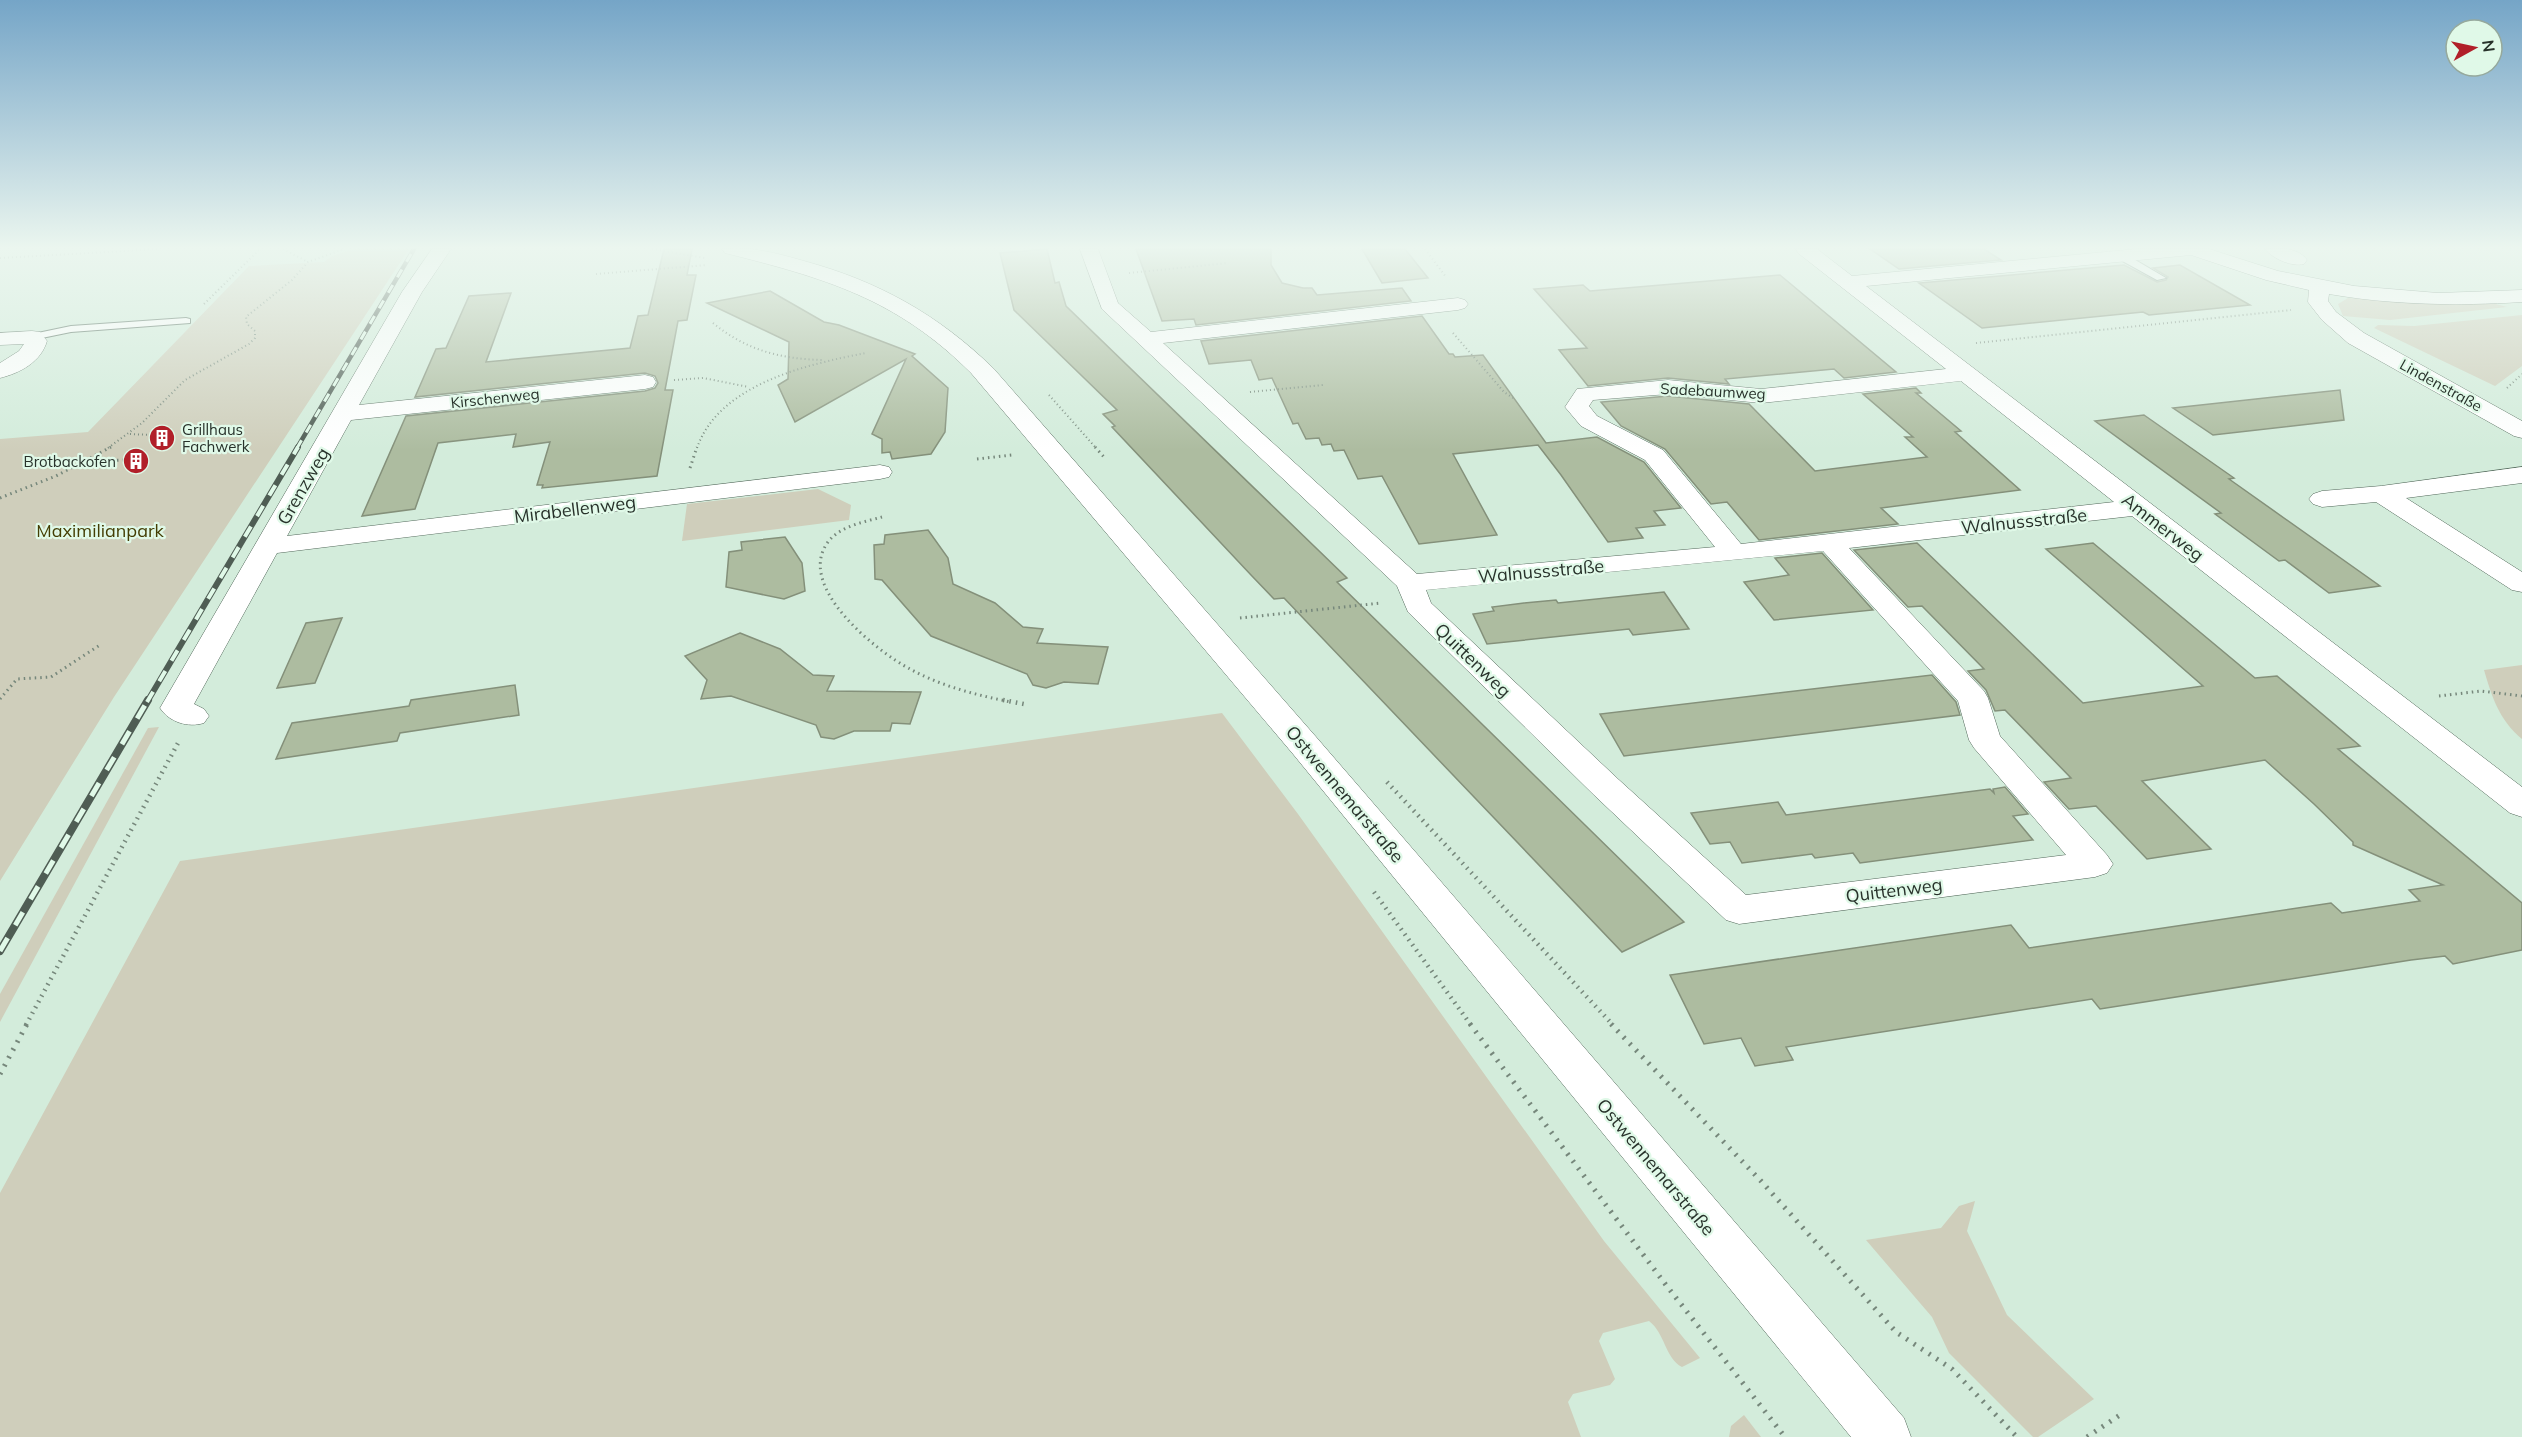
<svg xmlns="http://www.w3.org/2000/svg" width="2522" height="1437" viewBox="0 0 2522 1437" font-family="Mulish,sans-serif">
  <rect width="100%" height="100%" fill="#d3ecdb"/>
  <g fill="#cfcebb">
    <path d="M354 249H409L114 697 0 881V439L88 432 249 266 324 262 332 256Z"/>
    <path d="M2348 298 2450 304 2492 303 2507 307 2390 320 2343 316 2338 304Z"/>
    <path d="M2522 315V366L2495 386 2374 328 2378 325 2414 326Z"/>
    <path d="M818 489 851 505 849 520 682 541 687 504Z"/>
    <path d="M2522 665V739C2499 720 2492 697 2484 670Z"/>
    <path d="M1222 713 1298 814 1604 1241 1700 1358 1682 1367C1665 1358 1665 1333 1649 1321L1603 1333 1599 1341 1615 1379 1610 1385 1573 1394 1568 1402 1581 1437H0V1193L180 861Z"/>
    <path d="M159 727 0 1022V994L148 728Z"/>
    <path d="M1975 1201 1967 1231 2007 1315 2094 1399 2038 1437H2033L1949 1353 1932 1317 1866 1240 1941 1228 1959 1206Z"/>
    <path d="M1744 1415 1761 1437H1729L1731 1426Z"/>
  </g>
  <g fill="#adbca0" stroke="#84907a" stroke-width="1.5">
    <path d="M664 249H692L687 275H696L687 320 678 321 665 390H673L657 476 542 488 543 485H537L550 442 513 447 516 434 438 443 415 509 362 516 406 416 645 391 655 388 658 383 655 376 645 373 415 397 436 349 446 348 469 296 511 293 486 362 630 348 638 316 648 315Z"/>
    <path d="M1047 249 1055 283 1059 282 1066 306 1347 578 1337 582 1684 922 1622 952 1284 598 1274 599 1251 575 1112 427 1115 426 1103 414 1117 410 1014 310 1000 253Z"/>
    <path d="M1136 249H1271V265L1282 283 1303 288H1312L1317 295 1402 288 1411 301 1196 325 1194 319 1162 321Z"/>
    <path d="M1362 249H1405L1428 278 1382 283Z"/>
    <path d="M1870 249H1984L2001 260 1899 269Z"/>
    <path d="M2124 265 2157 282 2166 280 2168 277 2153 268 2180 265 2250 305 2149 315 2143 312 1982 328 1919 283Z"/>
    <path d="M1780 275 1896 372 1844 378 1834 369 1725 379 1729 384 1668 378 1588 386 1559 350 1587 348 1534 289 1583 285 1590 291Z"/>
    <path d="M770 291 824 322 839 325 915 354 912 356 948 388 945 432 931 454 892 459 890 452 882 453V439L872 434 906 359 795 422 778 385 788 379 789 342 707 303Z"/>
    <path d="M1422 316 1449 354H1453L1455 357 1483 355 1546 443 1597 437 1644 462 1681 508 1654 511 1665 525 1636 528 1643 538 1608 542 1561 475 1538 445 1453 454 1497 535 1419 544 1382 476 1358 479 1344 450 1334 451 1331 444 1322 445 1319 438 1306 439 1298 423 1293 424 1272 378 1259 380 1251 360 1209 364 1201 341Z"/>
    <path d="M1916 388 1921 393H1916L1961 431 1955 432 2020 490 1881 508 1898 524 1759 540 1727 502 1711 504 1665 449 1621 426 1601 402 1668 396 1749 404 1815 471 1927 457 1905 437H1913L1863 394Z"/>
    <path d="M2340 390 2344 420 2213 435 2173 408Z"/>
    <path d="M2144 415 2234 478 2229 479 2380 586 2329 593 2285 560 2279 561 2215 514 2221 513 2095 421Z"/>
    <path d="M928 530 948 558 953 584 995 603 1023 627 1043 629 1037 643 1108 647 1098 684 1064 682 1046 688 1033 685 1027 674 931 636 882 580 875 579 874 545 884 544 885 535Z"/>
    <path d="M785 537 802 563 805 591 784 599 726 587 729 552 742 550 741 542Z"/>
    <path d="M1917 543 2083 703 2203 686 2046 549 2093 543 2255 678 2277 676 2360 746 2338 749 2522 903V950L2453 964 2445 956 2411 960 2100 1009 2092 999 1786 1047 1793 1060 1755 1066 1741 1038 1704 1044 1670 975 2011 925 2029 948 2331 903 2342 913 2420 901 2409 890 2443 885 2353 845V842L2314 804 2265 760 2142 781 2211 849 2147 859 2096 806 2069 809 2044 782 2071 778 2005 710 1995 711 1986 690 1968 671 1984 669 1922 606 1908 607 1854 550Z"/>
    <path d="M1822 553 1873 610 1774 620 1744 582 1789 575 1775 558Z"/>
    <path d="M1664 592 1689 629 1633 635 1629 629 1487 644 1473 614 1494 611 1492 607 1524 603 1556 600 1558 603Z"/>
    <path d="M342 618 315 683 277 688 306 623Z"/>
    <path d="M740 633 780 649 813 675 834 676 827 691 921 692 910 724 892 723 890 731H854L834 739 821 737 816 725 731 696 701 699 707 680 685 656Z"/>
    <path d="M1932 675 1956 702 1960 715 1624 756 1600 714Z"/>
    <path d="M515 685 519 715 400 733 397 741 276 759 292 723 409 706 411 700Z"/>
    <path d="M2005 787 2028 814 2013 816 2033 840 1860 863 1853 853 1815 858 1812 854 1742 863 1730 842 1710 844 1691 813 1778 802 1786 815 1990 789 1994 793 1993 789Z"/>
  </g>
  <g fill="none" stroke-linecap="round" stroke-linejoin="round">
    <g stroke="#516759" stroke-width="2">
      <g id="service">
        <path d="M2117 254H2125L2166 278 2157 280 2117 258Z"/>
        <path d="M186 318 190 319V323L71 332 32 340 26 337 28 335 71 326Z"/>
      </g>
    </g>
    <g stroke="#516759" stroke-width="1">
      <g id="minor">
        <path d="M432 249H451L422 292 359 405 645 375 653 377 656 382 653 387 645 389 351 420 287 536 880 465 889 467 892 472 889 477 880 479 277 553 194 704 204 709 209 716 204 723C188 728 169 722 160 708L402 292Z"/>
        <path d="M1080 249H1098L1118 303 1151 332 1458 298 1465 300 1468 304 1465 308 1458 310 1163 343 1417 574 1715 547 1645 460 1581 426 1565 407 1577 389 1668 380 1761 389 1946 369 1798 253 1796 249H1817L1852 276 2137 249H2209L2278 271 2354 286 2438 293 2522 290V302C2457 306 2393 305 2329 294L2328 301 2336 312 2364 333 2522 421V438L2514 436 2348 343 2322 320 2311 306 2308 302 2309 290 2266 280 2191 255 1866 286 2522 787V817L2510 813 2132 516 1849 548 1984 691 1988 698 2000 736 2107 855 2113 864 2107 873 2095 877 1739 924 1726 920 1594 795 1408 612 1397 586 1102 309ZM1961 381 2114 502 1741 544 1663 450 1597 416 1589 406 1593 400 1668 394 1761 403ZM1823 551 1958 701 1969 740 1974 748 2066 855 1746 895 1618 779 1431 603 1426 590Z"/>
        <path d="M2265 249C2279 248 2298 247 2307 260L2304 264C2292 267 2273 259 2265 249Z"/>
        <path d="M32 331 40 332 47 341C41 362 20 373 0 378V363L19 351 24 344 0 345V333Z"/>
        <path d="M2522 467V483L2406 498 2522 572V592L2512 590 2376 502 2322 507 2313 504 2309 499 2313 494 2322 491 2381 486Z"/>
      </g>
    </g>
    <g stroke="#516759" stroke-width="1">
      <path id="tertiary" d="M722 249C750 246 776 253 804 261 878 281 939 315 994 369L1317 738 1904 1418 1911 1437H1851L1293 754 971 373C896 298 824 278 725 253Z"/>
    </g>
    <g stroke="#76877b" stroke-width="2" stroke-dasharray="1 3" stroke-linecap="butt">
      <path d="M283 249 308 262"/>
      <path d="M652 249 705 258"/>
      <path d="M1425 249 1446 277"/>
      <path d="M0 258 160 249"/>
      <path d="M1129 273 1228 263"/>
      <path d="M596 274 707 265"/>
      <path d="M204 304 260 249"/>
      <path d="M713 323C746 350 780 359 823 360"/>
      <path d="M1453 333 1504 392 1513 398"/>
      <path d="M1976 343 2291 310"/>
      <path d="M674 380 703 378 749 387"/>
      <path d="M2507 388 2522 374"/>
      <path d="M1250 392 1323 385"/>
      <path d="M1049 395 1096 448"/>
      <path d="M130 434 151 435"/>
      <path d="M108 448 142 423 185 380 249 344 255 338V331L247 324 246 317 292 280 308 262 344 249"/>
      <path d="M697 448C719 384 808 364 866 353"/>
    </g>
    <g stroke="#76877b" stroke-width="3" stroke-dasharray="1.5 4" stroke-linecap="butt">
      <path d="M1095 447 1104 457"/>
      <path d="M977 459 1012 455"/>
      <path d="M84 462 123 460"/>
      <path d="M690 468 697 447"/>
      <path d="M0 498 56 476 111 447"/>
      <path d="M882 517C864 522 840 526 828 542 795 586 876 651 910 669 941 686 976 695 1011 702"/>
      <path d="M1240 618 1381 603"/>
      <path d="M2439 696 2481 691 2522 696"/>
      <path d="M0 699 17 679 51 677 100 645"/>
    </g>
    <g stroke="#76877b" stroke-width="4.5" stroke-dasharray="1.5 5" stroke-linecap="butt">
      <path d="M1003 700 1024 704"/>
      <path d="M1387 782 1613 1025"/>
      <path d="M1374 892 1471 1025"/>
      <path d="M26 1025 178 743"/>
    </g>
    <g stroke="#76877b" stroke-width="5" stroke-dasharray="2 7" stroke-linecap="butt">
      <path d="M1470 1024 1666 1285 1785 1437"/>
      <path d="M1611 1024 1761 1181 1896 1332 1952 1369 2017 1437"/>
      <path d="M0 1074 27 1024"/>
      <path d="M2087 1437 2120 1415"/>
    </g>
    <use href="#service" fill="#fff" fill-rule="evenodd"/>
    <use href="#minor" fill="#fff" fill-rule="evenodd"/>
    <use href="#tertiary" fill="#fff" fill-rule="evenodd"/>
    <g stroke="#4f5d54" stroke-width="4.5">
      <path id="rail-far2" d="M297 448 414 249"/>
    </g>
    <g stroke="#4f5d54" stroke-width="6">
      <path id="rail-far1" d="M147 702 298 447"/>
    </g>
    <g stroke="#4f5d54" stroke-width="8">
      <path id="rail" d="M0 951 148 700"/>
    </g>
    <use href="#rail-far2" stroke="#e0f9e8" stroke-width="3" stroke-dasharray="9" stroke-linecap="butt"/>
    <use href="#rail-far1" stroke="#e0f9e8" stroke-width="4" stroke-dasharray="12" stroke-linecap="butt"/>
    <use href="#rail" stroke="#e0f9e8" stroke-width="5" stroke-dasharray="15" stroke-linecap="butt"/>
  </g>
  <linearGradient id="sky" x2="0" y2="1"><stop stop-color="#75a5c7"/><stop offset="0.55" stop-color="#ebf6ef"/><stop offset="1" stop-color="#ebf6ef" stop-opacity="0"/></linearGradient>
  <rect width="2522" height="450" fill="url(#sky)"/>
  <defs>
    <g id="building-disc" transform="scale(1.35)"><circle r="9.5" fill="#b11f29" stroke="#e0f9e8"/><path d="M-4-6H4V6H1V3H-1V6H-4ZM-2.5-4.3h1.7v1.8h-1.7ZM.8-4.3h1.7v1.8H.8ZM-2.5-1h1.7V.8h-1.7ZM.8-1h1.7V.8H.8Z" fill="#fff"/></g>
  </defs>
  <g fill-rule="evenodd">
    <use href="#building-disc" x="162" y="438"/>
    <use href="#building-disc" x="136" y="461"/>
  </g>
  <g text-anchor="middle" dominant-baseline="central" stroke-width="4.5" stroke-linejoin="round" paint-order="stroke">
    <g font-size="15" fill="#28322b" stroke="#e0f9e8">
      <text transform="translate(2441 385) rotate(29)">Lindenstraße</text>
      <text transform="translate(1713 391) rotate(3)">Sadebaumweg</text>
      <text transform="translate(495 398) rotate(-6)">Kirschenweg</text>
    </g>
    <g font-size="15" fill="#28322b" stroke="#e0f9e8" text-anchor="start">
      <text x="182" y="429">Grillhaus<tspan x="182" dy="17">Fachwerk</tspan></text>
      <text x="116" y="461" text-anchor="end">Brotbackofen</text>
    </g>
    <g font-size="18" fill="#28322b" stroke="#e0f9e8">
      <text transform="translate(303 486) rotate(-60)">Grenzweg</text>
      <text transform="translate(575 509) rotate(-7)">Mirabellenweg</text>
      <text transform="translate(2024 521) rotate(-6)">Walnussstraße</text>
      <text transform="translate(2163 527) rotate(38)">Ammerweg</text>
      <text transform="translate(1541 571) rotate(-5)">Walnussstraße</text>
      <text transform="translate(1473 660) rotate(44)">Quittenweg</text>
      <text transform="translate(1345 794) rotate(50)">Ostwennemarstraße</text>
      <text transform="translate(1894 890) rotate(-7)">Quittenweg</text>
      <text transform="translate(1656 1167) rotate(50)">Ostwennemarstraße</text>
    </g>
    <g font-size="18" fill="#443e04" stroke="#e0f9e8">
      <text x="100" y="530">Maximilianpark</text>
    </g>
  </g>
  <g transform="translate(2474 48) rotate(82)"><circle r="28" fill="#e0f9e8" stroke="#96a99c" stroke-width="1.5"/>
  <path d="M0-4.5L10 22L0 15L-10 22Z" fill="#b11f29"/>
  <text y="-9" font-size="16" font-weight="bold" text-anchor="middle" fill="#28322b">N</text>
  </g>
</svg>
